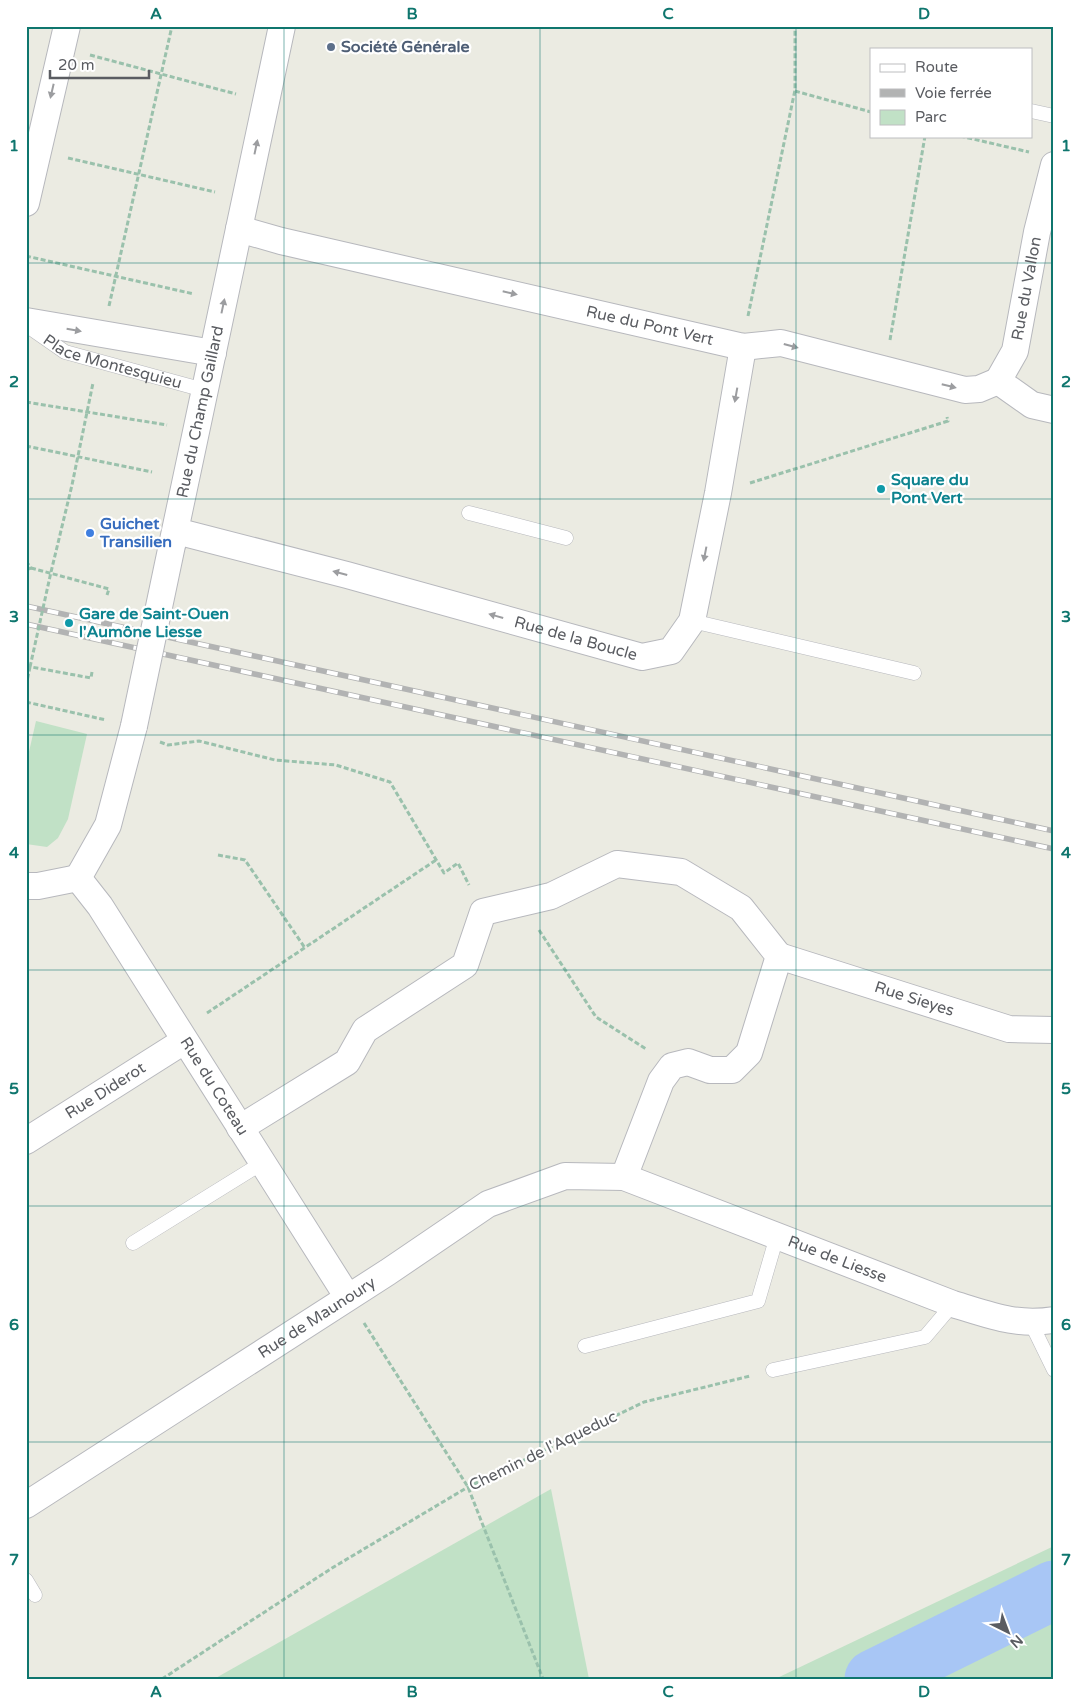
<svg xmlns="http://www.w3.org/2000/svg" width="1080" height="1705" viewBox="0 0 1080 1705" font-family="'Varela Round',sans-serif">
  <rect width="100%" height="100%" fill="#ebebe2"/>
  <g fill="#c1e1c6">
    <path d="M36 721 87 734 68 819 58 838 47 847 26 844V765Z"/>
    <path d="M551 1489 589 1679H214Z"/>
    <path d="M1054 1546V1679H775Z"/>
  </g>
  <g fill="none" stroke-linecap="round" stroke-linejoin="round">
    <path stroke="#a8c6f5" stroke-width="59" d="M874 1679 1054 1590"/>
    <g stroke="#b7b8bd" stroke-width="15">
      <g id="service">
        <path d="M1031 111 1054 116"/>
        <path id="s1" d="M29 327 65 352 204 390"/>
        <path d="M469 513 566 538"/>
        <path d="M692 621 914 673"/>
        <path d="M133 1243 262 1163"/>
        <path d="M1031 1323 1054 1370"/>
        <path d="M585 1346 758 1301 777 1236"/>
        <path d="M773 1370 925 1337 953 1304"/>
        <path d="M26 1580 35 1595"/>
      </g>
    </g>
    <g stroke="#b7b8bd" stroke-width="28">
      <g id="minor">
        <path d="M26 203 67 26"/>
        <path id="s2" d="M239 229 281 241 743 347 781 343 965 390 979 389 998 381"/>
        <path d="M26 321 213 353"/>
        <path id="s3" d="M998 381 1015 351 1037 232 1054 165"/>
        <path d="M998 381 1032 405 1054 410"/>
        <path id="s4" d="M176 531 347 575 642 657 671 651 692 621 718 493 743 347"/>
        <path id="s5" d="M172 545 282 26"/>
        <path id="s6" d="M78 878 100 906 347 1296"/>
        <path d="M78 878 108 825 134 726"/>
        <path d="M26 886H38L78 878"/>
        <path id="s7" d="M779 956 1009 1029 1054 1030"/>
        <path d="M240 1128 347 1062 365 1030 465 965 483 912 551 896 617 864 681 872 741 908 779 956 749 1053 732 1070H710L688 1062 672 1066 661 1081 624 1177"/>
        <path id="s8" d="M26 1141 184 1041"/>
        <path id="s9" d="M26 1505 388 1272 488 1204 565 1176 624 1177 953 1304C990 1315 1015 1326 1054 1320"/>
      </g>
    </g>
    <g stroke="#9ac1ac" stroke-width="3" stroke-dasharray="5 2.5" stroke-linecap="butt">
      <path d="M90 55 236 94"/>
      <path d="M795 91 871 112"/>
      <path d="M960 136 1029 152"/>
      <path d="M68 158 215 192"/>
      <path d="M26 256 194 294"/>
      <path d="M109 306 172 26"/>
      <path d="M748 316 795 90V26"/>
      <path d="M890 340 925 136"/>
      <path d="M26 402 167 425"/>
      <path d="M26 446 152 472"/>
      <path d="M750 483 948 421 947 417"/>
      <path d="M26 561 31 568 26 570"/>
      <path d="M31 568 109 589 107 595"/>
      <path d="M51 572 72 485 93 383"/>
      <path d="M26 666 91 678 92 672"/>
      <path d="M26 686 30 667"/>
      <path d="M26 702 106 720"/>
      <path d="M160 742 168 745 199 741 275 760 336 765 390 782 444 873 458 863 469 885"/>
      <path d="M218 855 245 860 305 948"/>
      <path d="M539 930 596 1017 646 1049"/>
      <path d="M207 1013 436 860"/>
      <path d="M364 1323 468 1487 543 1679"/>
      <path d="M162 1679 332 1568 468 1487 644 1402 750 1376"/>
    </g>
    <use href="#service" stroke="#fff" stroke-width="14"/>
    <use href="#minor" stroke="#fff" stroke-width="26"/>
    <g stroke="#b2b3b3" stroke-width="5.5">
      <g id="rail">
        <path d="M26 606 1054 831"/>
        <path d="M26 624 1054 849"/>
      </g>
    </g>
    <use href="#rail" stroke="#fff" stroke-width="4" stroke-dasharray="11" stroke-linecap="butt"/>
    <g stroke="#b7b8bd" stroke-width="28" stroke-linecap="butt">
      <path id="minor-bridge" d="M134 726 172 545"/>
    </g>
    <path stroke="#9ac1ac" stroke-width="3" stroke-dasharray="5 2.5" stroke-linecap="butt" d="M30 667 51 572"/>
    <use href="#minor-bridge" stroke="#fff" stroke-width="26"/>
  </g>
  <defs><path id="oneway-solid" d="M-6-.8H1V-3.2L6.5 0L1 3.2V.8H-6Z" transform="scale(1.25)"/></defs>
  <g fill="#9c9da0">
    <use href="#oneway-solid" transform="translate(52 91) rotate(103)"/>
    <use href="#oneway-solid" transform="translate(256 147) rotate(-78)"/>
    <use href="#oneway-solid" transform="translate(510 293) rotate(13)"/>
    <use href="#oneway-solid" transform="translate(223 306) rotate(-78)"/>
    <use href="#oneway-solid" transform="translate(74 330) rotate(10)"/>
    <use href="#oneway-solid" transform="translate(791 346) rotate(15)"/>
    <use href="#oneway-solid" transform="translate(949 386) rotate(14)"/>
    <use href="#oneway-solid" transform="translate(736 395) rotate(100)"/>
    <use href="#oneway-solid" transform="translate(705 554) rotate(101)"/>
    <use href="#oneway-solid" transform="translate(340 573) rotate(-165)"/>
    <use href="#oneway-solid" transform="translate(496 616) rotate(-164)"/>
  </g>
  <path fill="none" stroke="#0f766e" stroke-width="1" stroke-opacity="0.55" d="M284 26V1679M540 26V1679M796 26V1679M26 263H1054M26 499H1054M26 735H1054M26 970H1054M26 1206H1054M26 1442H1054"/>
  <circle fill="#5c6f8a" stroke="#fff" stroke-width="2" cx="331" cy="47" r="5"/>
  <g fill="#0f9aa8" stroke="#fff" stroke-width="2">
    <circle cx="881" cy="489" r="5"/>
    <circle cx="69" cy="623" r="5"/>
  </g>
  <circle fill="#3f7fe0" stroke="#fff" stroke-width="2" cx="90" cy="533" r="5"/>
  <g text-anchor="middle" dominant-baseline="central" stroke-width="4.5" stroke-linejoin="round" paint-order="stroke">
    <g font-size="16" font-weight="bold" fill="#4e5e75" stroke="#fff" text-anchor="start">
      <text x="341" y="47">Société Générale</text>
    </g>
    <g font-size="16" fill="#5a5c61" stroke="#fff">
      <text stroke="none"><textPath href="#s3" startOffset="98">Rue du Vallon</textPath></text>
      <text stroke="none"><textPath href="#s2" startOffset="422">Rue du Pont Vert</textPath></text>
      <text stroke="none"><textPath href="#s1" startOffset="92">Place Montesquieu</textPath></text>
      <text stroke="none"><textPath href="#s5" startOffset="136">Rue du Champ Gaillard</textPath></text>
      <text stroke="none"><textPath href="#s4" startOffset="414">Rue de la Boucle</textPath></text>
      <text stroke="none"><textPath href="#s7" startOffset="142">Rue Sieyes</textPath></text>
      <text stroke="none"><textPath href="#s6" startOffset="249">Rue du Coteau</textPath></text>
      <text stroke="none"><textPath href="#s8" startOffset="94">Rue Diderot</textPath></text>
      <text stroke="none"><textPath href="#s9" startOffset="921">Rue de Liesse</textPath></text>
      <text stroke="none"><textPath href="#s9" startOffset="346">Rue de Maunoury</textPath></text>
      <text transform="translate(543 1451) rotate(-26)">Chemin de l'Aqueduc</text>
    </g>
    <g font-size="16" font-weight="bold" fill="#0d838f" stroke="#fff" text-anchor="start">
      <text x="891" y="480">Square du<tspan x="891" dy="18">Pont Vert</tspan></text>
      <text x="79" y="614">Gare de Saint-Ouen<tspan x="79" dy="18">l'Aumône Liesse</tspan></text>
    </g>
    <g font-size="16" font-weight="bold" fill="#366cbe" stroke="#fff" text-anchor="start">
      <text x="100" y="524">Guichet<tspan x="100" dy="18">Transilien</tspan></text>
    </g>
  </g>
  <rect width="1080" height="1705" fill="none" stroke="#ffffff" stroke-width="55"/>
  <rect x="870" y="48" width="162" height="90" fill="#ffffff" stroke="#bdbec0"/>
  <rect x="880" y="64" width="25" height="8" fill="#ffffff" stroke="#bdbec0"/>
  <text x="915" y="72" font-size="15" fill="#5a5c61">Route</text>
  <rect x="880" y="89" width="25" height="8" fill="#b2b3b3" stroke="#bdbec0"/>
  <text x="915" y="98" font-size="15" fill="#5a5c61">Voie ferrée</text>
  <rect x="880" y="110" width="25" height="15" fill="#c1e1c6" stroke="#bdbec0"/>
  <text x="915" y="122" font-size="15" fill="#5a5c61">Parc</text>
  <g transform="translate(1008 1632) rotate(138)" stroke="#ffffff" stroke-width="4" paint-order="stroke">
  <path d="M0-4L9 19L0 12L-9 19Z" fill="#5a5c61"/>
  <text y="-8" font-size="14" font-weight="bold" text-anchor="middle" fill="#5a5c61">N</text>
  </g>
  <path d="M50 70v8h99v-8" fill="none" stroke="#5a5c61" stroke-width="2.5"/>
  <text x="58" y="70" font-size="15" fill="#5a5c61" stroke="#ffffff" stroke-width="4" paint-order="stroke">20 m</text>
  <rect x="28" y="28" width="1024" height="1650" fill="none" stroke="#0f766e" stroke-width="2"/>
  <g font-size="16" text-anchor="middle" font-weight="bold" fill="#0f766e">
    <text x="156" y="19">A</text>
    <text x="412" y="19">B</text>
    <text x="668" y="19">C</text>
    <text x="924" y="19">D</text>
    <text x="14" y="151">1</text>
    <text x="1066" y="151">1</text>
    <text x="14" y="387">2</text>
    <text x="1066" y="387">2</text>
    <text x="14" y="622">3</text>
    <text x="1066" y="622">3</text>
    <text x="14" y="858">4</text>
    <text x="1066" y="858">4</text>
    <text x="14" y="1094">5</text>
    <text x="1066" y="1094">5</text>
    <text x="14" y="1330">6</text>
    <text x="1066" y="1330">6</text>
    <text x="14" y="1565">7</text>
    <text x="1066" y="1565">7</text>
    <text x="156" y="1697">A</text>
    <text x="412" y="1697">B</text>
    <text x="668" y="1697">C</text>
    <text x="924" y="1697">D</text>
  </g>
</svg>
